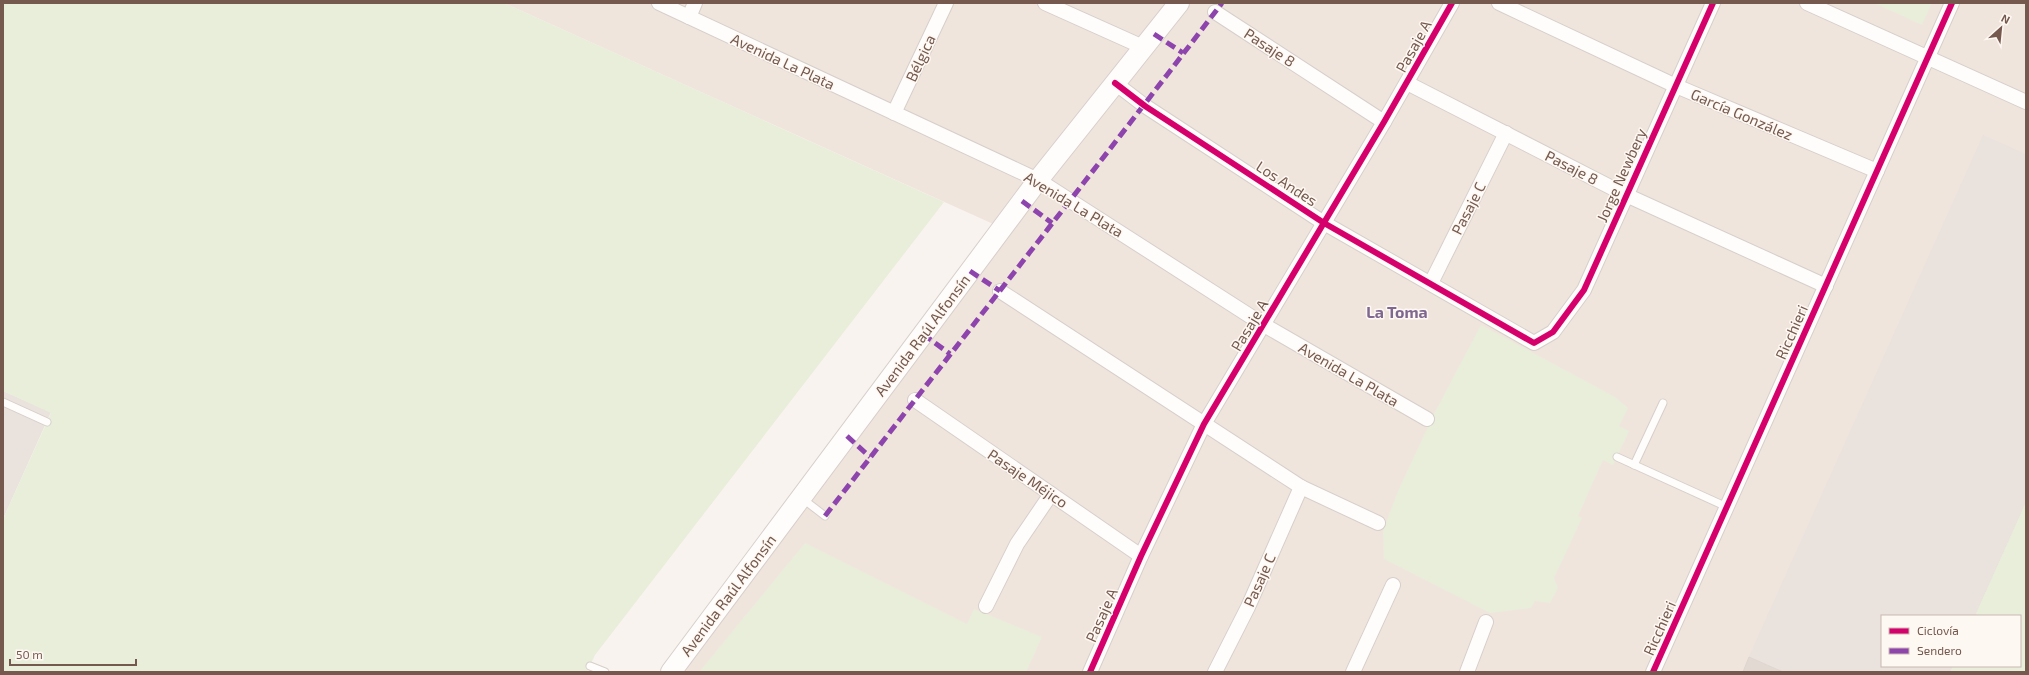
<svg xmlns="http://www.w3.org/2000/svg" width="2029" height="675" viewBox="0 0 2029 675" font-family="'Exo 2',sans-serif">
  <rect width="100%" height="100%" fill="#f8f3ee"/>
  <path fill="#f0e5dd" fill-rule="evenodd" d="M504 3H2026V672H671L1002 228ZM1882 616H2020V666H1882Z"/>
  <g fill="#eae2dd">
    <path d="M1983 135 2026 154V502L1975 616H1882V666H1953L1950 672H1742Z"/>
    <path d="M3 391 51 412 3 519Z"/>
  </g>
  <g fill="#e8eeda">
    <path d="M3 3H504L944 202 595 655 587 672H3V519L51 413 3 391Z"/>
    <path d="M1874 3H1932L1922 25Z"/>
    <path d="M1481 325 1615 397 1628 408 1619 426 1629 431 1613 465 1603 460 1578 516 1582 518 1554 578 1558 588 1550 603 1535 601 1531 608 1490 613 1384 559 1383 531 1398 491 1435 412Z"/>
    <path d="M2026 502V672H1950L1953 666H2020V616H1975Z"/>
    <path d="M805 543 967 624 974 609 1042 637 1026 672 700 671Z"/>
  </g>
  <path fill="#e2d9d3" stroke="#e0d6d1" d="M1749 657 1783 672H1743Z"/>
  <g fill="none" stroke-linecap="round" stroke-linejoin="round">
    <g stroke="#d6cfca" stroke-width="9">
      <g id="lane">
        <path d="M3 402 47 422"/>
        <path d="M1617 457 1727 507"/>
        <path d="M1634 465 1663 403"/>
        <path d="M803 499 825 516"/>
        <path d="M590 666 605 672"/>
      </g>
    </g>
    <g stroke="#d6cfca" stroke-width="16">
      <g id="street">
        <path d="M659 3 1038 180 1264 325 1427 419"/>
        <path d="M1045 3 1143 47"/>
        <path d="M1499 3 1676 86 1877 171"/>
        <path d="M1807 3 2026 102"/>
        <path d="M1215 12 1384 122"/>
        <path d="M689 17 695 3"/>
        <path d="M1115 83 1145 106 1324 223 1534 343 1553 332 1584 290 1713 3"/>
        <path d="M1407 83 1626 195 1826 286"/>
        <path d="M894 113 946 3"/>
        <path d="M1431 283 1506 133"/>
        <path d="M1000 291 1301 487 1378 523"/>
        <path d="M915 400 1141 556"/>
        <path d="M986 606 1017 544 1051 494"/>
        <path d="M1090 672 1141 556 1204 424 1384 122 1452 3"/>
        <path d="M1215 672 1248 607 1301 487"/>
        <path d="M1353 672 1393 585"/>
        <path d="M1467 672 1486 622"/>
        <path d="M1653 672 1952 3"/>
      </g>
    </g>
    <g stroke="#d7cfca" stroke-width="22">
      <path id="secondary" d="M671 672 1038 180 1179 3"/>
    </g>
    <use href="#lane" stroke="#fefdfc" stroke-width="7"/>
    <use href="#street" stroke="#fefdfc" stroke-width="14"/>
    <use href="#secondary" stroke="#fefdfc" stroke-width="20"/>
    <g stroke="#8e44ad" stroke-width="5" stroke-dasharray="10 5" stroke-linecap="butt">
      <path d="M1154 34 1183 53"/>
      <path d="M1022 201 1052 223"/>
      <path d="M970 271 1000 291"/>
      <path d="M923 334 950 354"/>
      <path d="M847 436 870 457"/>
      <path d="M825 516C957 345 1091 175 1222 3"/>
    </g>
    <g stroke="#fef8f2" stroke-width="8">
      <g id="cycleway">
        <path d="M1115 83 1145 106 1324 223 1534 343 1553 332 1584 290 1713 3"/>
        <path d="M1090 672 1141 556 1204 424 1384 122 1452 3"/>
        <path d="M1653 672 1952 3"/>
      </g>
    </g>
    <use href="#cycleway" stroke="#d6006c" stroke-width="6"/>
  </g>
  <g text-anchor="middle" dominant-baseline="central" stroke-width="3" stroke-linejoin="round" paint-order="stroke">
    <g font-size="15" fill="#75594f" stroke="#fef8f2">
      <text transform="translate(1413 46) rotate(-61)">Pasaje A</text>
      <text transform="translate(1270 47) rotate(33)">Pasaje 8</text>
      <text transform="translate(920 58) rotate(-65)">Bélgica</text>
      <text transform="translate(783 61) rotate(25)">Avenida La Plata</text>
      <text transform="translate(1742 114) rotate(23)">García González</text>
      <text transform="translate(1572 167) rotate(27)">Pasaje 8</text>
      <text transform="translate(1621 175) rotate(-66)">Jorge Newbery</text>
      <text transform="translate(1287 183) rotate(33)">Los Andes</text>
      <text transform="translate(1074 204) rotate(31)">Avenida La Plata</text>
      <text transform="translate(1468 208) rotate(-63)">Pasaje C</text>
      <text transform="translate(1249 325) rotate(-59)">Pasaje A</text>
      <text transform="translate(1791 332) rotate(-66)">Ricchieri</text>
      <text transform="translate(922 335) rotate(-53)">Avenida Raúl Alfonsín</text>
      <text transform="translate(1349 374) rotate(30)">Avenida La Plata</text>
      <text transform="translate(1028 478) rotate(34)">Pasaje Méjico</text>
      <text transform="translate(1259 580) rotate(-66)">Pasaje C</text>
      <text transform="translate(728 595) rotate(-53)">Avenida Raúl Alfonsín</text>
      <text transform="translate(1101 615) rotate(-66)">Pasaje A</text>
      <text transform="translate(1659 628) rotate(-66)">Ricchieri</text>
    </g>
    <g font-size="16" font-weight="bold" fill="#7e6790" stroke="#fef8f2">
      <text x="1397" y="311">La Toma</text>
    </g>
  </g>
  <rect width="2029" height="675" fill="none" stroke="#75594f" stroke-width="8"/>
  <rect x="1881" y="615" width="140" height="52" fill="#fef8f2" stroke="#c7b8b1"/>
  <rect x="1889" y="628" width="20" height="6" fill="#d6006c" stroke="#c7b8b1"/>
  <text x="1917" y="635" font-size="12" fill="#75594f">Ciclovía</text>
  <rect x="1889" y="648" width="20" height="6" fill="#8e44ad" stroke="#c7b8b1"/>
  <text x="1917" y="655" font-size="12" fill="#75594f">Sendero</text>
  <g transform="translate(2001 28) rotate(27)" stroke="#fef8f2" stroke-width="3" paint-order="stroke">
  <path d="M0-3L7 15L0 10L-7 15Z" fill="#75594f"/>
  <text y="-6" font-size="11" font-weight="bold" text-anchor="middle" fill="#75594f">N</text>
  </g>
  <path d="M10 659v6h126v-6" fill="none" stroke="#75594f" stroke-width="2"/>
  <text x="16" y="659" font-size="12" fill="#75594f" stroke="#fef8f2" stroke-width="3" paint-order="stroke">50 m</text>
</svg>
